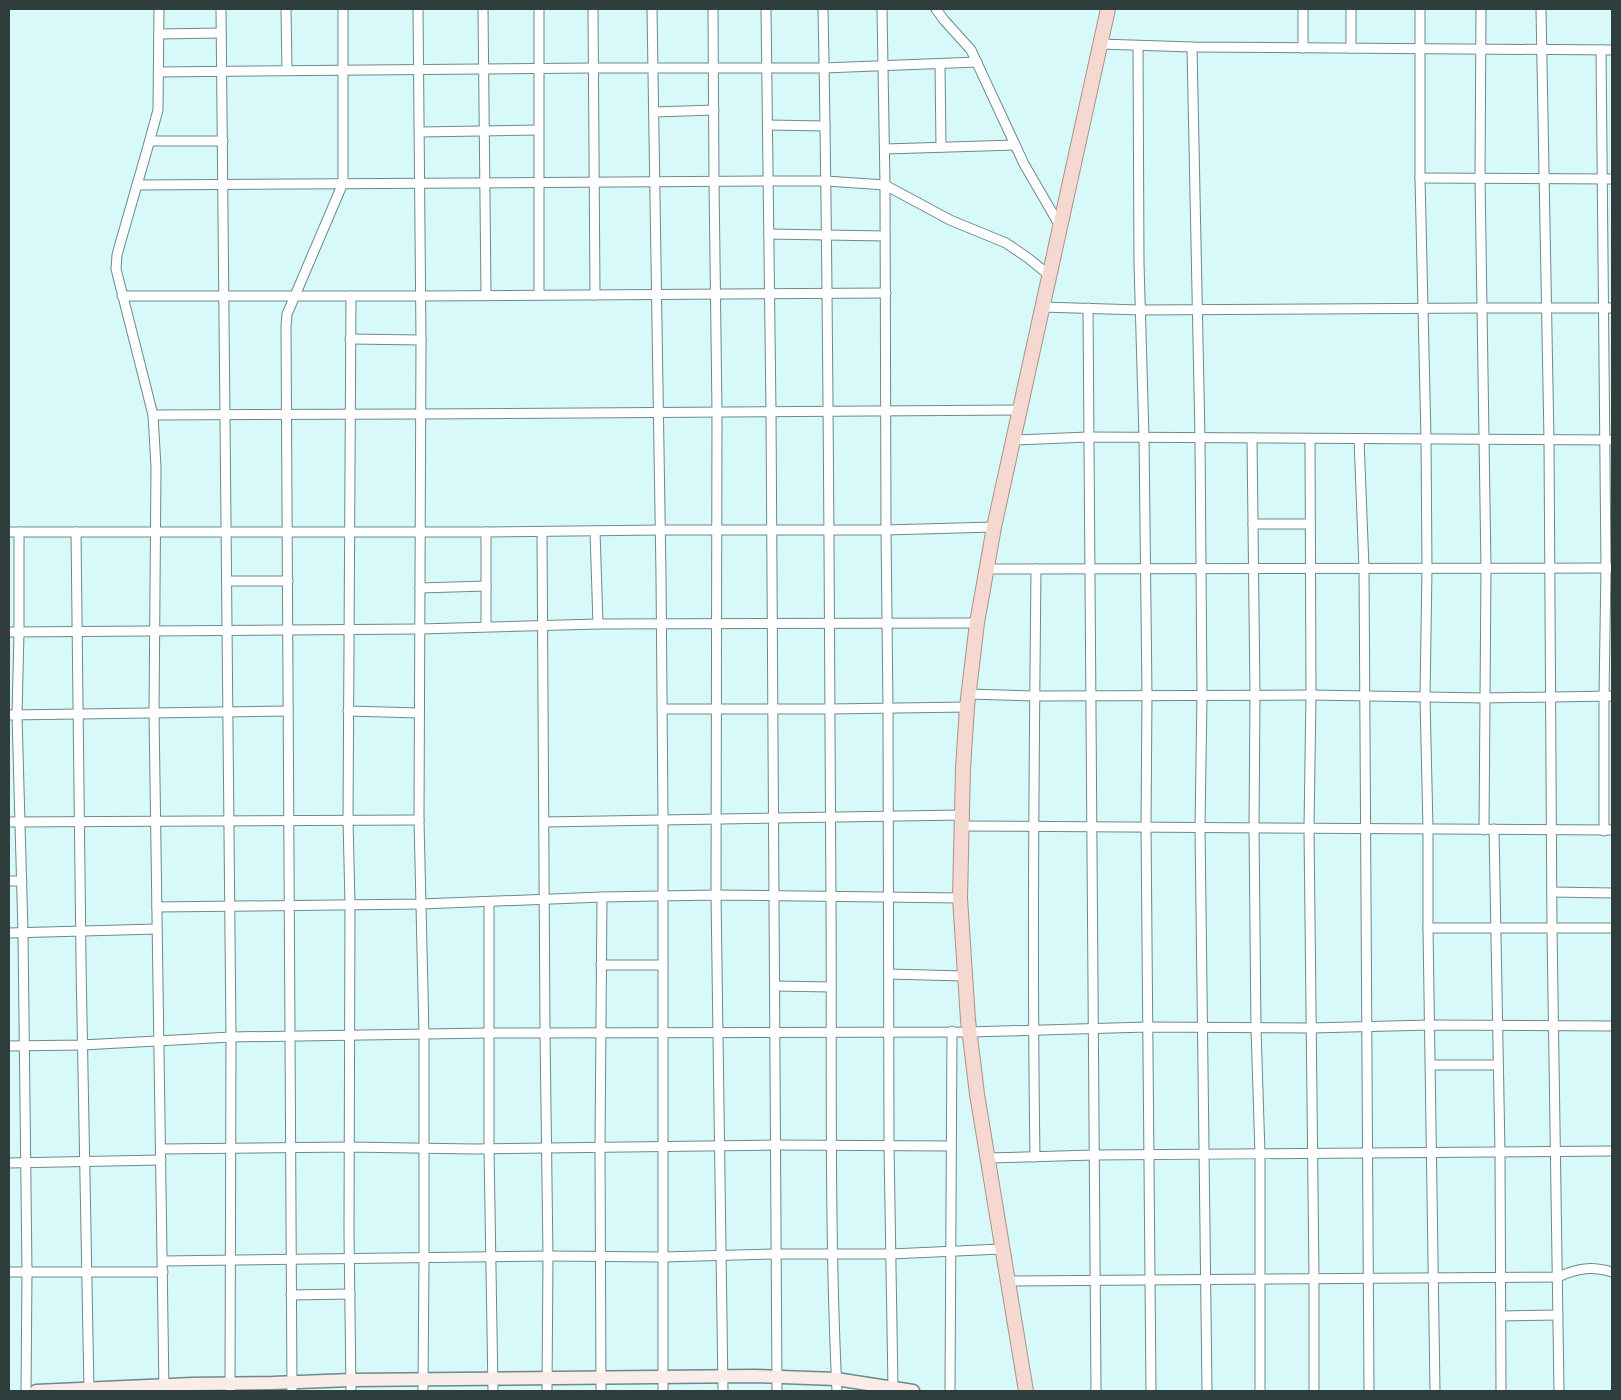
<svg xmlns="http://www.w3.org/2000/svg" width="1621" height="1400" viewBox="0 0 1621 1400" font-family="Quicksand,sans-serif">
  <rect width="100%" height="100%" fill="#d8f9f9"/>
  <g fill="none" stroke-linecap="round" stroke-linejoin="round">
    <g stroke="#6c8a8a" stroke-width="11">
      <g id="street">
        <path d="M159 9 158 110 147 150 120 244 117 255 116 269 153 415 156 467 154 713 164 1391"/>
        <path d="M221 9 231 1037 230 1391"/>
        <path d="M286 9 287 70"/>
        <path d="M418 9 421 340 419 820 424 1034V1258L423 1391"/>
        <path d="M483 9 486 295"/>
        <path d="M539 9V294"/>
        <path d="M593 9 595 295"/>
        <path d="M652 9 661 575 663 819V1391"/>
        <path d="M713 9 714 182 717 412 716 895 723 1391"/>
        <path d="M766 9 771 412 777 1391"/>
        <path d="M823 9C829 305 829 602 831 898 832 1062 829 1227 837 1391"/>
        <path d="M882 9 885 185 886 530 888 708 889 1146 893 1388"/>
        <path d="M936 9 944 20 971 50 1024 164 1060 226"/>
        <path d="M1420 9V178L1426 439 1427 568 1425 697 1428 829V928L1435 1391"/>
        <path d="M1481 9 1480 178 1486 568 1484 830"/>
        <path d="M1541 9 1549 440 1552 929 1559 1391"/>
        <path d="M159 34 221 33"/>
        <path d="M1100 44 1192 47 1612 50"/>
        <path d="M1138 46 1139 263 1144 438 1147 695 1146 826 1151 1391"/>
        <path d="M1192 47 1200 438 1202 695 1200 827 1207 1391"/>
        <path d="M1303 48V9"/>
        <path d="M1351 48V9"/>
        <path d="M1601 50 1606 568 1604 696V831"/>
        <path d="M940 64 941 147"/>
        <path d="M159 72 593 68H824L977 62"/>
        <path d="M654 112 714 110"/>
        <path d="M768 125 825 126"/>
        <path d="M420 132 538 130"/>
        <path d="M150 141H223"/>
        <path d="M885 149 1015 145"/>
        <path d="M1420 178 1612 179"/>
        <path d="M137 185 768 181H826L885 185 950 220 1006 243 1028 258 1049 275"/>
        <path d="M769 234 885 236"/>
        <path d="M122 296H421L886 293"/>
        <path d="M351 296 348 820 350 904 349 1232 351 1391"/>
        <path d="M1042 307 1140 310 1483 308H1612"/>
        <path d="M1088 308 1096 1391"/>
        <path d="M350 339 421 340"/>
        <path d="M153 415 421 414 1021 410"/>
        <path d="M1252 438 1255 695 1254 828 1256 1028 1260 1154V1391"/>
        <path d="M1310 439 1311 695 1309 828 1314 1278V1391"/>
        <path d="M1359 439 1364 568 1369 1391"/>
        <path d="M1014 440 1088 437 1612 440"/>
        <path d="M1253 524H1310"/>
        <path d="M595 531 598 624"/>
        <path d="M9 532H486L660 530H886L994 527"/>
        <path d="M19 532V632L17 715 23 933 27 1272 26 1391"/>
        <path d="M76 532C79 818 82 1105 89 1391"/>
        <path d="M486 532V626"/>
        <path d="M542 532 545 1033 548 1256 547 1391"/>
        <path d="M987 569 1611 568"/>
        <path d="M227 581H288"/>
        <path d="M420 588 486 586"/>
        <path d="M9 632 420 629 598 624 977 623"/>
        <path d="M969 694 1034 696 1311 695 1485 698 1612 696"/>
        <path d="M662 709H829L967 707"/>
        <path d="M348 711 419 713"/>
        <path d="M9 715 288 711"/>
        <path d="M9 822 419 820"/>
        <path d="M544 822 961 815"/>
        <path d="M960 826 1612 830"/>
        <path d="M1494 829 1500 1152 1501 1391"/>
        <path d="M9 881H22"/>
        <path d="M1552 892 1612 893"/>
        <path d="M489 902V1148L493 1391"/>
        <path d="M157 907 421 904 602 897 716 895 960 898"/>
        <path d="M1428 928H1612"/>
        <path d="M9 933 157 929"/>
        <path d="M601 965H663"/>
        <path d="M889 974 964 976"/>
        <path d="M775 986 831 987"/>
        <path d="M9 1046 82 1045 231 1037 489 1033 969 1032 1147 1027 1311 1028 1430 1025 1612 1026"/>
        <path d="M1431 1065H1498"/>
        <path d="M161 1149 349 1147 474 1149 775 1145 951 1146"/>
        <path d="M1035 1157C1032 961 1034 765 1036 569"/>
        <path d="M987 1158 1094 1155 1612 1151"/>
        <path d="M9 1163 161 1160"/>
        <path d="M163 1261 548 1256 663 1257 776 1254H891L1001 1249"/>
        <path d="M9 1272H163"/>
        <path d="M1007 1281 1558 1277C1578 1268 1591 1266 1612 1272"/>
        <path d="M291 1295 350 1294"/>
        <path d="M1501 1316 1558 1315"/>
        <path d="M292 1391 286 326 287 314 291 305 343 183V9"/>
        <path d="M601 1391 600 1148 602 897"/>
        <path d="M950 1391 952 1031"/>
      </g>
    </g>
    <g stroke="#6c8a8a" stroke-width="15">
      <path id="secondary" d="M36 1391 192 1384 273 1383 351 1380 754 1376 836 1379 913 1391"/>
    </g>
    <g stroke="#ac9288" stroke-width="16">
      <path id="primary" d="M1026 1391 977 1094 968 1020 960 898 963 769 967 707 977 623 994 527 1108 9"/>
    </g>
    <use href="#street" stroke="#fff" stroke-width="9"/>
    <use href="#secondary" stroke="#faece8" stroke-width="12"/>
    <use href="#primary" stroke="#f5d9d0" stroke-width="14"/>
  </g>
  <rect width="1621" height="1400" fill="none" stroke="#303d3d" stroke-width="20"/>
</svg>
